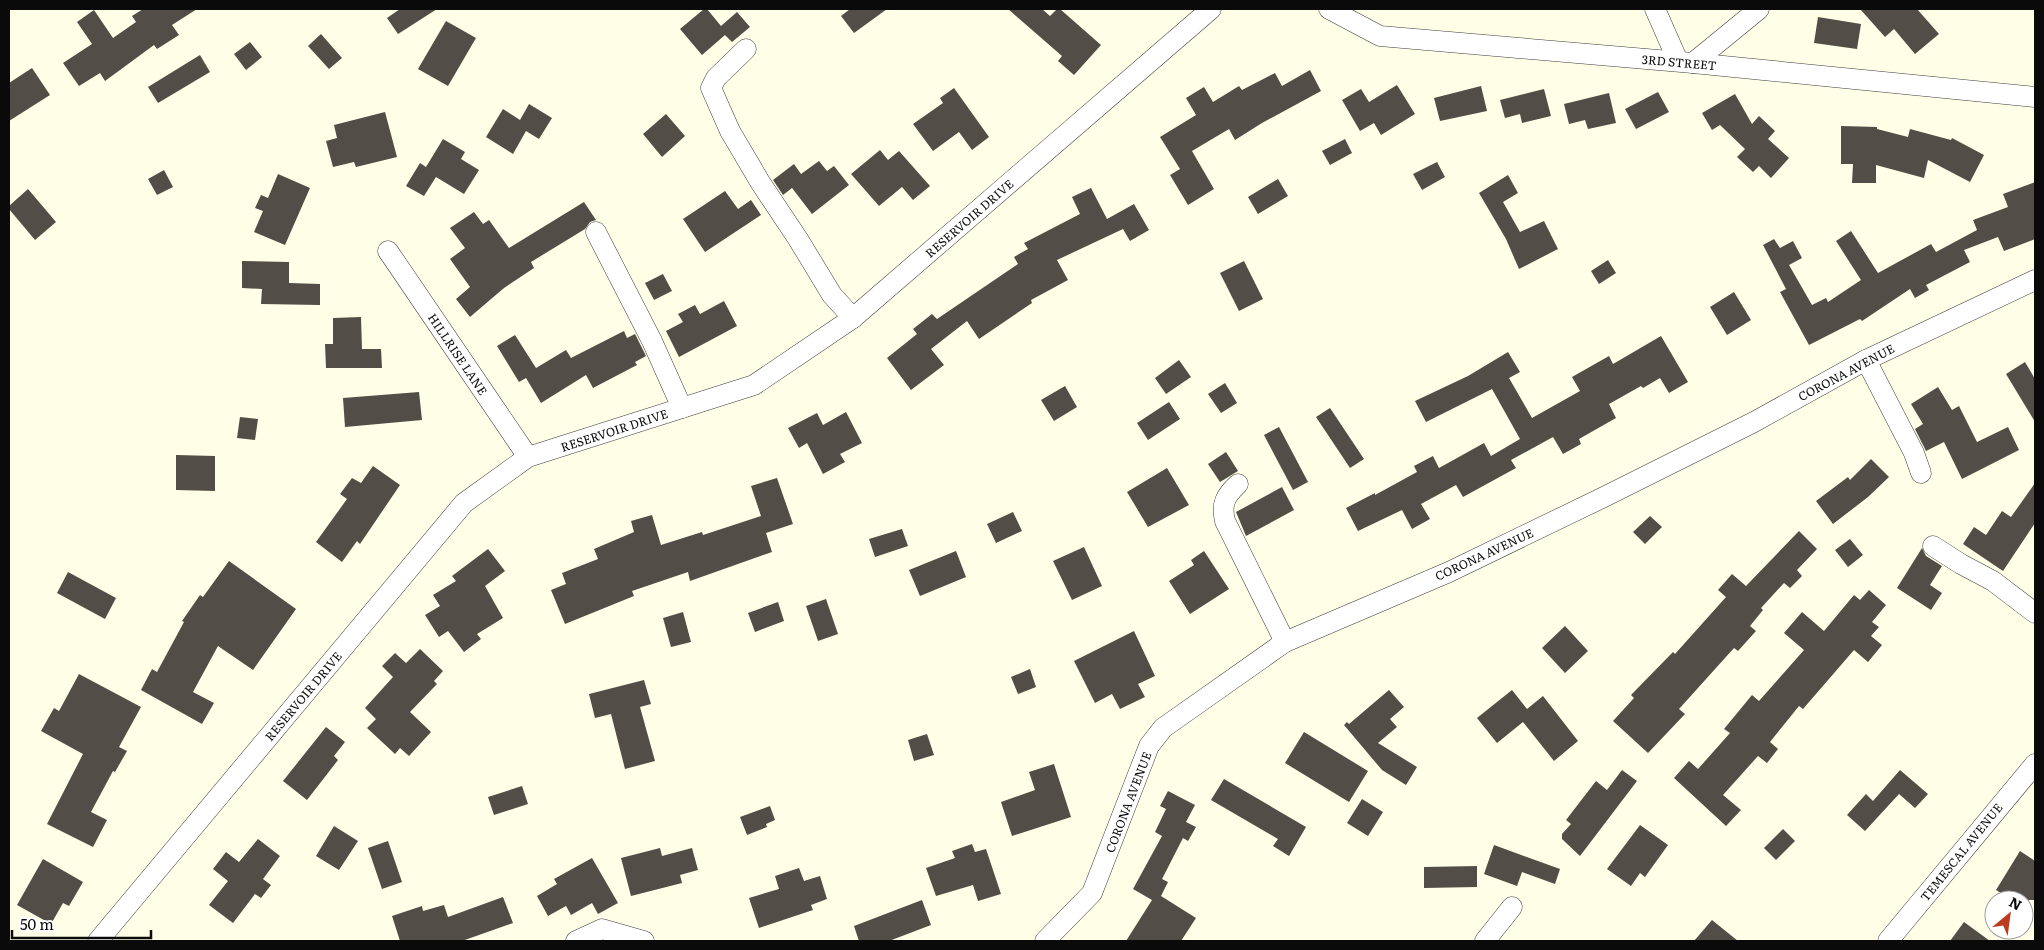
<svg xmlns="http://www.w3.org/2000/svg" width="2044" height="950" viewBox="0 0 2044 950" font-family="Literata,serif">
  <rect width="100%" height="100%" fill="#feffe6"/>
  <g fill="#524d46">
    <path d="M143 9H197L172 25 179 35 157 49 154 45 105 81 100 73 79 86 63 63 92 44 77 22 94 10 113 38 136 22 132 16Z"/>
    <path d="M400 9H437L398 34 387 18Z"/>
    <path d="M704 9H707L721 26 737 12 750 27 732 42 725 35 702 55 680 29Z"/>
    <path d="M850 9H887L854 33 841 16Z"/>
    <path d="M1008 9H1042L1050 16 1057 9H1060L1101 45 1074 75 1058 61 1062 56Z"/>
    <path d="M1860 9H1917L1939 34 1915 54 1894 29 1885 37Z"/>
    <path d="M1818 17 1861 24 1857 49 1814 43Z"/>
    <path d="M446 21 476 38 448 86 418 69Z"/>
    <path d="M321 34 342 58 329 69 308 46Z"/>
    <path d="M250 42 262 57 246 70 234 54Z"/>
    <path d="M200 55 210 72 158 103 148 87Z"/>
    <path d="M32 68 50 95 9 121V83Z"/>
    <path d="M1310 70 1321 91 1262 123 1235 140 1229 129 1192 151 1214 189 1188 205 1170 175 1180 169 1160 137 1196 115 1186 98 1204 87 1213 102 1239 86 1242 90 1275 73 1282 86Z"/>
    <path d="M1397 85 1415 114 1381 135 1374 123 1360 131 1342 100 1361 89 1369 102Z"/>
    <path d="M1481 86 1487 111 1440 121 1434 98Z"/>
    <path d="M954 88 989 137 972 150 959 132 933 151 913 124 943 103 940 98Z"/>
    <path d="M1544 89 1551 116 1522 123 1520 114 1505 118 1500 100Z"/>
    <path d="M1658 92 1669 112 1636 129 1625 109Z"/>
    <path d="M1609 93 1616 123 1588 129 1585 120 1569 124 1564 104Z"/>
    <path d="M1735 94 1752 124 1759 116 1775 131 1768 139 1789 158 1771 178 1759 166 1753 172 1737 157 1745 149 1720 125 1712 130 1702 113Z"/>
    <path d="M529 104 552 118 539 139 526 131 513 154 486 137 503 109 520 120Z"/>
    <path d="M385 112 397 157 356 167 354 162 333 167 326 141 337 138 334 125Z"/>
    <path d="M666 114 685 136 662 157 643 134Z"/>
    <path d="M1841 126 1877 127V129L1908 137 1910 129 1951 140 1952 138 1984 155 1970 182 1928 160 1924 178 1876 165V183H1852L1853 164H1841Z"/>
    <path d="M443 139 465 152 461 159 479 170 464 194 436 177 424 196 406 186 420 163 426 167Z"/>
    <path d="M1345 139 1352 153 1330 165 1322 151Z"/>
    <path d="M880 150 888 160 899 151 930 186 913 200 902 187 879 206 851 174Z"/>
    <path d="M819 161 827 171 834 166 849 185 812 214 792 188 783 195 773 180 794 164 801 174Z"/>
    <path d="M1437 162 1445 177 1422 190 1413 174Z"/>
    <path d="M164 170 173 187 157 195 148 179Z"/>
    <path d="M278 174 310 188 285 245 254 232 263 211 255 208 261 195 268 198Z"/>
    <path d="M1508 175 1518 193 1503 202 1520 232 1544 221 1558 249 1519 269 1506 239 1479 193Z"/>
    <path d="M1278 179 1288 196 1258 214 1248 197Z"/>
    <path d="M2035 182V239L2004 251 1998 237 1964 250 1970 262 1926 285 1929 290 1915 298 1910 289 1862 321 1860 319 1809 345 1780 292 1786 289 1763 245 1774 239 1780 248 1793 241 1802 258 1789 265 1812 305 1826 298 1828 302 1861 280 1836 241 1851 231 1878 273 1931 244 1936 252 1977 230 1973 220 2008 207 2003 194Z"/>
    <path d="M1091 188 1107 219 1134 204 1149 230 1130 241 1123 229 1057 260 1068 280 1031 300 1032 303 979 339 967 321 931 349 944 365 911 390 887 358 917 334 913 329 932 314 937 319 1018 264 1014 257 1028 249 1024 243 1080 214 1072 197Z"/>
    <path d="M28 189 56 222 35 240 9 209V206Z"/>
    <path d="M725 191 738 209 751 200 761 215 705 252 683 219Z"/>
    <path d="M584 202 596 220 590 222 585 229 531 262 534 268 504 288 470 317 456 299 470 287 450 259 465 248 450 228 474 212 483 224 489 220 509 248Z"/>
    <path d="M1608 260 1616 273 1599 284 1591 271Z"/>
    <path d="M242 261 289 262V283L320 284V305L261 304 262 289 242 288Z"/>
    <path d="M1244 261 1263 299 1239 311 1220 273Z"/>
    <path d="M663 274 672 291 654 300 645 283Z"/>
    <path d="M1734 292 1751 320 1727 335 1710 307Z"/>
    <path d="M724 301 737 326 679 357 666 331 683 322 678 314 695 305 700 314Z"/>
    <path d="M361 317 362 349H381L382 368H326L325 344H333V318Z"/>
    <path d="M624 331 627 338 635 334 646 356 635 362 637 365 593 388 586 375 541 403 526 378 519 382 497 346 515 335 536 368 566 350 571 358Z"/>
    <path d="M1661 336 1688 382 1669 393 1660 378 1643 388 1641 386 1609 404 1616 418 1579 439 1581 444 1563 454 1553 437 1511 460 1516 468 1463 497 1456 485 1421 504 1430 519 1412 529 1402 510 1358 531 1346 508 1375 493V495L1417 472 1414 466 1433 456 1439 468 1484 443 1491 456 1520 439 1492 389 1426 422 1415 401 1468 376 1508 352 1520 372 1509 378 1532 418 1580 391 1572 377 1609 356 1613 364Z"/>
    <path d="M1179 360 1191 377 1166 394 1155 378Z"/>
    <path d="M2025 362 2035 379V422L2006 374Z"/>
    <path d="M1225 383 1237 403 1221 413 1208 394Z"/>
    <path d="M1065 386 1077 407 1054 421 1041 400Z"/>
    <path d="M1938 387 1952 410 1959 406 1977 442 2008 427 2019 450 1962 479 1944 442 1926 451 1915 429 1923 424 1911 404Z"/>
    <path d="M419 392 422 420 345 427 343 398Z"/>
    <path d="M1169 402 1180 419 1148 440 1137 423Z"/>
    <path d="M1330 408 1364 459 1350 468 1316 417Z"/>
    <path d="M846 412 862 443 840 454 845 462 823 474 807 443 799 448 788 428 817 413 823 425Z"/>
    <path d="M240 417 258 419 255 440 237 438Z"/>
    <path d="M1279 427 1308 482 1293 490 1264 435Z"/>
    <path d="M1226 452 1238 471 1220 482 1208 464Z"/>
    <path d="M176 455 215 456V491L176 490Z"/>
    <path d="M1871 459 1889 477 1868 497 1833 524 1816 501 1848 477 1850 480Z"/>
    <path d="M373 466 400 485 360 544 357 541 342 562 316 542 347 499 340 494 352 478 361 483Z"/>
    <path d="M1167 468 1189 505 1148 527 1127 492Z"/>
    <path d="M777 478 793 524 766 533 772 552 690 581 688 572 632 591 634 596 565 624 551 590 566 584 562 573 598 559 594 549 634 532 631 521 652 515 661 545 702 532 703 535 761 516 751 486Z"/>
    <path d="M2035 483V523L2003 571 1963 544 1974 527 1986 535 2002 511 2011 517Z"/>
    <path d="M1282 487 1294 510 1246 536 1236 512Z"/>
    <path d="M1013 512 1022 531 996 543 987 524Z"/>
    <path d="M1650 516 1662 527 1645 544 1633 532Z"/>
    <path d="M902 529 908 546 875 557 869 539Z"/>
    <path d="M1799 531 1817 549 1797 570 1802 576 1790 588 1784 583 1761 608 1763 610 1750 626 1756 631 1738 651 1734 648 1679 709 1685 714 1648 753 1613 721 1634 698 1631 695 1673 652 1675 654 1726 597 1718 590 1732 574 1746 586Z"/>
    <path d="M1850 539 1863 555 1848 567 1835 550Z"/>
    <path d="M1084 547 1102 586 1072 600 1053 561Z"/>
    <path d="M1922 548 1926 556 1942 566 1930 585 1942 593 1931 610 1897 588Z"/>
    <path d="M488 549 505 571 485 586 503 618 477 634 481 639 464 652 448 631 439 637 425 615 440 606 433 595 456 581 452 576Z"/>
    <path d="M956 551 966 577 920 596 909 570Z"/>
    <path d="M1204 551 1229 589 1190 614 1169 581 1194 565 1191 560Z"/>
    <path d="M229 561 296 609 253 670 218 646 193 692 214 703 202 724 141 690 152 669 157 672 184 622 182 621 200 595 203 597Z"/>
    <path d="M68 572 116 598 105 619 57 593Z"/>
    <path d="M1869 590 1886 605 1872 622 1879 627 1871 636 1882 645 1868 662 1854 650 1803 709 1799 706 1770 742 1778 749 1767 763 1758 756 1723 795 1741 810 1726 826 1674 778 1689 761 1698 769 1730 733 1724 729 1752 695 1759 701 1804 650 1784 633 1802 612 1824 631 1854 595 1860 600Z"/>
    <path d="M826 599 838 634 818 641 806 606Z"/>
    <path d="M778 602 784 621 755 632 748 613Z"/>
    <path d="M683 612 691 642 671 647 663 618Z"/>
    <path d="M1565 626 1588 651 1565 673 1542 648Z"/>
    <path d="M1134 631 1155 676 1138 684 1145 697 1120 709 1112 694 1095 703 1074 661Z"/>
    <path d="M420 649 443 671 434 681 437 684 410 712 431 732 409 756 400 748 395 754 367 728 376 719 365 708 393 677 382 666 395 653 406 663Z"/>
    <path d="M1030 669 1036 687 1018 694 1011 677Z"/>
    <path d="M79 674 141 707 119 747 127 751 115 772 113 771 91 812 107 820 93 847 47 824 83 754 41 731 54 708 59 711Z"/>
    <path d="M644 680 651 704 640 707 655 761 625 769 611 714 595 718 589 694Z"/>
    <path d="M1389 690 1404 707 1390 719 1397 727 1378 743 1417 767 1406 785 1382 770 1344 725 1347 722 1349 724Z"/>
    <path d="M1512 690 1527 709 1543 696 1578 741 1554 761 1523 722 1497 743 1477 718Z"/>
    <path d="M326 727 345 742 334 756 338 760 307 800 283 781Z"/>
    <path d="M1304 732 1368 771 1349 802 1285 763Z"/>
    <path d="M927 734 934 755 914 761 908 740Z"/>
    <path d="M1054 764 1071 817 1012 836 1001 802 1035 790 1029 772Z"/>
    <path d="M1622 770 1637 781 1580 856 1562 839V834L1571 824 1566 820 1596 781 1607 790Z"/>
    <path d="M1900 770 1928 794 1915 808 1899 794 1865 831 1847 815 1866 794 1873 801Z"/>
    <path d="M1224 779 1306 827 1289 856 1273 846 1278 839 1211 800Z"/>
    <path d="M522 786 528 804 494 815 488 797Z"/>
    <path d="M1168 791 1195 805 1186 822 1196 827 1188 841 1183 838 1162 879 1168 882 1161 896 1196 918 1181 941H1126L1152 900 1133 889 1162 836 1155 832 1166 809 1160 806Z"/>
    <path d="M1362 799 1383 812 1368 836 1347 823Z"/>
    <path d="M770 806 775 820 766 824 767 827 747 835 740 817Z"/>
    <path d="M1640 825 1668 845 1645 877 1640 873 1631 886 1607 869Z"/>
    <path d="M334 826 358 841 339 870 316 856Z"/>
    <path d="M1783 829 1795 841 1776 860 1764 848Z"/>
    <path d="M258 839 280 856 263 879 271 885 261 898 255 894 233 923 209 905 228 881 213 869 226 852 239 862Z"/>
    <path d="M388 841 402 882 382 889 368 848Z"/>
    <path d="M972 844 975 852 986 849 1001 894 978 901 973 885 936 896 926 868 955 858 952 851Z"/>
    <path d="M1494 845 1560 869 1555 884 1522 872 1517 886 1484 874Z"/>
    <path d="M660 848 662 856 692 848 698 870 680 875 682 883 631 896 621 858Z"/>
    <path d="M2020 851 2035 861V900H2012L1996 890Z"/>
    <path d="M592 858 618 903 598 914 592 903 571 915 566 906 548 916 537 896 557 884 554 879Z"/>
    <path d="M43 859 83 882 69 906 63 903 51 924 17 905Z"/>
    <path d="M1477 866V887L1424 888V867Z"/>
    <path d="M799 868 804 881 820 876 827 899 811 905 813 910 759 928 749 898 779 889 775 876Z"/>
    <path d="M503 897 513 923 462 941H400L392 916 422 906 423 911 444 905 448 917Z"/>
    <path d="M922 900 931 925 889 941H859L854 926Z"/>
    <path d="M1712 920 1738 941H1694Z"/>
    <path d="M1964 922 1990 941H1950Z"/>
  </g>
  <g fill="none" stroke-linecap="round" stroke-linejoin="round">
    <g stroke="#3d3d3d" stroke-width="21">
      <g id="minor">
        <path d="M1329 9 1380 36 1693 63 2035 97"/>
        <path d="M1655 9 1678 61"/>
        <path d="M746 49 716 78 711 88 730 131 760 182 798 239 832 295 853 318"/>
        <path d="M1693 63 1759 9"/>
        <path d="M596 232 652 341 682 408"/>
        <path d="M388 251 528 457"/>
        <path d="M1866 360 1914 453 1921 473"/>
        <path d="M1238 484C1225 496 1221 504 1225 521L1285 642"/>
        <path d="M1933 546 1961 564 1993 581 2035 613"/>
        <path d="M98 941 464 503 528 457 754 385 853 318 1211 9"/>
        <path d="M576 941 602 929 644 941"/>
        <path d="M1045 941 1092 893 1149 746 1163 728 1285 642 1449 572 1606 496 1754 422 1866 360 2035 280"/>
        <path d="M1485 941 1512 907"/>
        <path d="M1888 941 2035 764"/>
      </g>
    </g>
    <use href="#minor" stroke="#fff" stroke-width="20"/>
  </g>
  <g text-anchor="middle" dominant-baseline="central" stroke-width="5" stroke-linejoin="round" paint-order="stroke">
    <g font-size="12" fill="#0a0a0a" stroke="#fff">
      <text transform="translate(1679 62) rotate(5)">3RD STREET</text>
      <text transform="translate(969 218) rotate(-41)">RESERVOIR DRIVE</text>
      <text transform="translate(458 354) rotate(56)">HILLRISE LANE</text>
      <text transform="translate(1846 372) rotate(-28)">CORONA AVENUE</text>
      <text transform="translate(614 430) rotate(-18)">RESERVOIR DRIVE</text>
      <text transform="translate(1484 554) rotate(-25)">CORONA AVENUE</text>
      <text transform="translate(303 696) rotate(-50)">RESERVOIR DRIVE</text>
      <text transform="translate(1128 802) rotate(-69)">CORONA AVENUE</text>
      <text transform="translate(1961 852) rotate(-51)">TEMESCAL AVENUE</text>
    </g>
  </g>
  <rect width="2044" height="950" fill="none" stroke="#0a0a0a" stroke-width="20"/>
  <g transform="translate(2009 915) rotate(29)"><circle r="24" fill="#ffffff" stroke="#9d9d9d"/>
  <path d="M0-4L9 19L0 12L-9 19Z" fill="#bb3b20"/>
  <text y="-8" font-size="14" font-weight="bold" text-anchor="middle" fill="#0a0a0a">N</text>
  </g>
  <path d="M12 930v8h139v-8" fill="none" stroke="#0a0a0a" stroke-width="2.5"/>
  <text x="20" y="930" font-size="15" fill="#0a0a0a" stroke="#ffffff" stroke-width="4" paint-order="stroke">50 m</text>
</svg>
